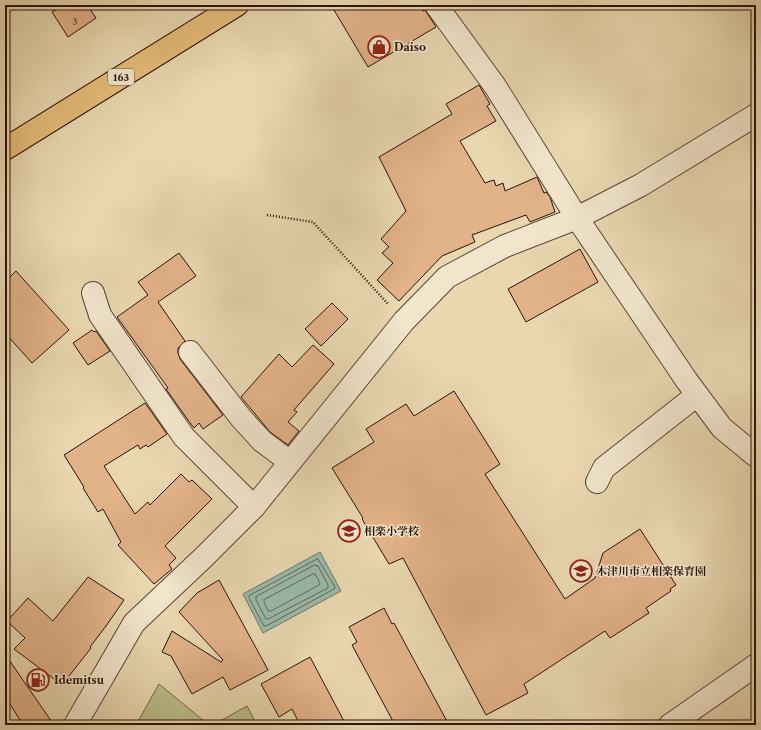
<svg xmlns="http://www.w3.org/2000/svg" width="761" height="730" viewBox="0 0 761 730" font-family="'Libre Caslon Text','Noto Serif JP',serif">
  <rect width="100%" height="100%" fill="#e9d7b0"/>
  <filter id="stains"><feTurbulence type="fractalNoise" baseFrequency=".005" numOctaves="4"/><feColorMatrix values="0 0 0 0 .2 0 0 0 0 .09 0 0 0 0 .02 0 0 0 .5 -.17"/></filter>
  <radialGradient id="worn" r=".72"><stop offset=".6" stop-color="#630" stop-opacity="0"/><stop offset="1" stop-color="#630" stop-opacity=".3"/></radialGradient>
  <g fill="#bbbd88" stroke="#736848">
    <path d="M159 684 209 725H136Z"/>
    <path d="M247 706 257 725H213Z"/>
  </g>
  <path fill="#98baa8" stroke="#6c7768" d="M320 552 341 591 263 633 243 594Z"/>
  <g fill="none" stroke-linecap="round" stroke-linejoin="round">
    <g stroke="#626658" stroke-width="1">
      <path d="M318 559 335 587 334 589 266 626H264L249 598V596Z"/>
      <path d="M315 565 318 566 328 585V588L268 619H266L256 600V597Z"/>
      <path d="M313 574H315L320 583 319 585 271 611H268L264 602V600Z"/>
    </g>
  </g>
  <g fill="#e2b289" stroke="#2b1309">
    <path d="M64 5H87L96 18 68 37 52 12Z"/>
    <path d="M331 5H420L423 11 425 10 436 27 368 67Z"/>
    <path d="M479 85 490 104 487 106 496 121 460 141 485 183 494 180 496 186 503 183 505 191 537 177 544 193 546 192 550 197 555 212 530 222 526 215 472 235 475 242 442 256 399 301 377 280 393 263 382 253 389 247 381 239 406 211 379 157 452 114 446 104Z"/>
    <path d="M580 249 598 282 526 322 508 289Z"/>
    <path d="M179 253 196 276 158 302 185 341 178 348V353L180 359 223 415 203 429 199 423 194 428 188 420 166 389 168 388 117 317 148 295 138 282Z"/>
    <path d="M16 271 69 330 32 363 5 333V282Z"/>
    <path d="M332 303 348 319 321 346 305 329Z"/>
    <path d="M92 330 94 332 96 331 110 351 88 365 73 343Z"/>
    <path d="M313 345 334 364 294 410 297 412 288 422 299 431 288 445 270 432 241 397 279 354 292 367Z"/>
    <path d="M454 391 500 464 485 474 565 599 595 578 603 553 640 529 676 585 670 589 671 591 646 608 649 613 610 638 605 631 524 684 528 693 486 715 403 558 389 564 362 519 363 518 332 468 374 442 366 429 406 404 414 416Z"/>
    <path d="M145 403 167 434 148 447 146 445 140 449 138 445 104 466 135 514 148 502 150 505 181 474 189 482 192 480 212 499 165 546 176 558 169 565 172 569 154 584 118 545 121 542 103 509 98 512 83 488 84 487 64 455Z"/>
    <path d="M88 577 124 600 106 626 90 647 91 648 62 685 14 649 25 638 7 621 28 598 53 621Z"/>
    <path d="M219 580 268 670 230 690 223 677 192 694 171 656 162 652 172 631 221 662 223 660 179 612 197 593Z"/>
    <path d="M384 608 392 624 394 623 449 725H395L352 645 357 642 349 627Z"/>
    <path d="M5 654 54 725H23L5 696Z"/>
    <path d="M310 657 346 725H300L292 709 279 717 261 684Z"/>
  </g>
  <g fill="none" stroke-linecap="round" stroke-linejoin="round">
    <g stroke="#5a4433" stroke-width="24">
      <g id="minor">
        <path d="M436 5 495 86 577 218 687 381 722 428 756 456"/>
        <path d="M93 293 100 315 184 437 254 507"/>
        <path d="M190 352 241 418 262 441 290 462"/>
        <path d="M597 482 604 468 697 395"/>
        <path d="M75 725 134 623 204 557 254 507 404 321 447 277 505 246 577 218 641 185 756 115"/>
        <path d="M670 725 756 665"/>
      </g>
    </g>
    <g stroke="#2b1309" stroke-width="24">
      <path id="highway" d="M5 149 237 5"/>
    </g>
    <path stroke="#2b1309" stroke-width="2.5" stroke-dasharray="1 2" stroke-linecap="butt" d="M267 215 313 222 388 304"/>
    <use href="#minor" stroke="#f1e5cc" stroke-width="22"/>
    <use href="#highway" stroke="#e4bc78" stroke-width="22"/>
  </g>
  <defs>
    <g id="shop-ring" transform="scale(1.15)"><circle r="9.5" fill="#f1e5cc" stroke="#8f2418" stroke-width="1.5"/><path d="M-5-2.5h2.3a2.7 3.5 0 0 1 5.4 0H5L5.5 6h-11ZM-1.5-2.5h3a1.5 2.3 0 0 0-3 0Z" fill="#8f2418"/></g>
    <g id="school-ring" transform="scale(1.15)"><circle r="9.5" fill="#f1e5cc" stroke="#8f2418" stroke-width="1.5"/><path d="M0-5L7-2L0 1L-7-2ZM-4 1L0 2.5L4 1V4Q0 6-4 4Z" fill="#8f2418"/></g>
    <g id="fuel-ring" transform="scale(1.15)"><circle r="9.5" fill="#f1e5cc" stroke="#8f2418" stroke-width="1.5"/><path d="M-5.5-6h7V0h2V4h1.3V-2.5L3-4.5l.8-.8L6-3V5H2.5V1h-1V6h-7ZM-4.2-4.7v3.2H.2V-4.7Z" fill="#8f2418"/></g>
  </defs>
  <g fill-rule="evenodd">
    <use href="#shop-ring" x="379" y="47"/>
    <use href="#school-ring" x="349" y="531"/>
    <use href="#school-ring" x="581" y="571"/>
    <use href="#fuel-ring" x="38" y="680"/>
  </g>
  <g text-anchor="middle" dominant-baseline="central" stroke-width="3" stroke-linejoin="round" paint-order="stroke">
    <g font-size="9" fill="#593b29">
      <text x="75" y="21">3</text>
    </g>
    <rect fill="#f1e5cc" stroke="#665244" stroke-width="1" x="108" y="69" width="26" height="16" rx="3"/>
    <g font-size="10" font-weight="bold" fill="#2b1309">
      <text x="121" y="77">163</text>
    </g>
    <g font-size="11" font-weight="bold" fill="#2b1309" stroke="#f1e5cc" text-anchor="start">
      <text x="394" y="47">Daiso</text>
      <text x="364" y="531">相楽小学校</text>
      <text x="596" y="571">木津川市立相楽保育園</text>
      <text x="54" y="680">Idemitsu</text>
    </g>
  </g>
  <rect width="761" height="730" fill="none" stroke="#e9d7b0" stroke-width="20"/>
  <rect x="6" y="6" width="749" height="718" fill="none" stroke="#2b1309" stroke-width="2"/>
  <rect x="10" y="10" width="741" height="710" fill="none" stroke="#2b1309"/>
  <rect width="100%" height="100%" filter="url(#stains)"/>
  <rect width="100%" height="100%" fill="url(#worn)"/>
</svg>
